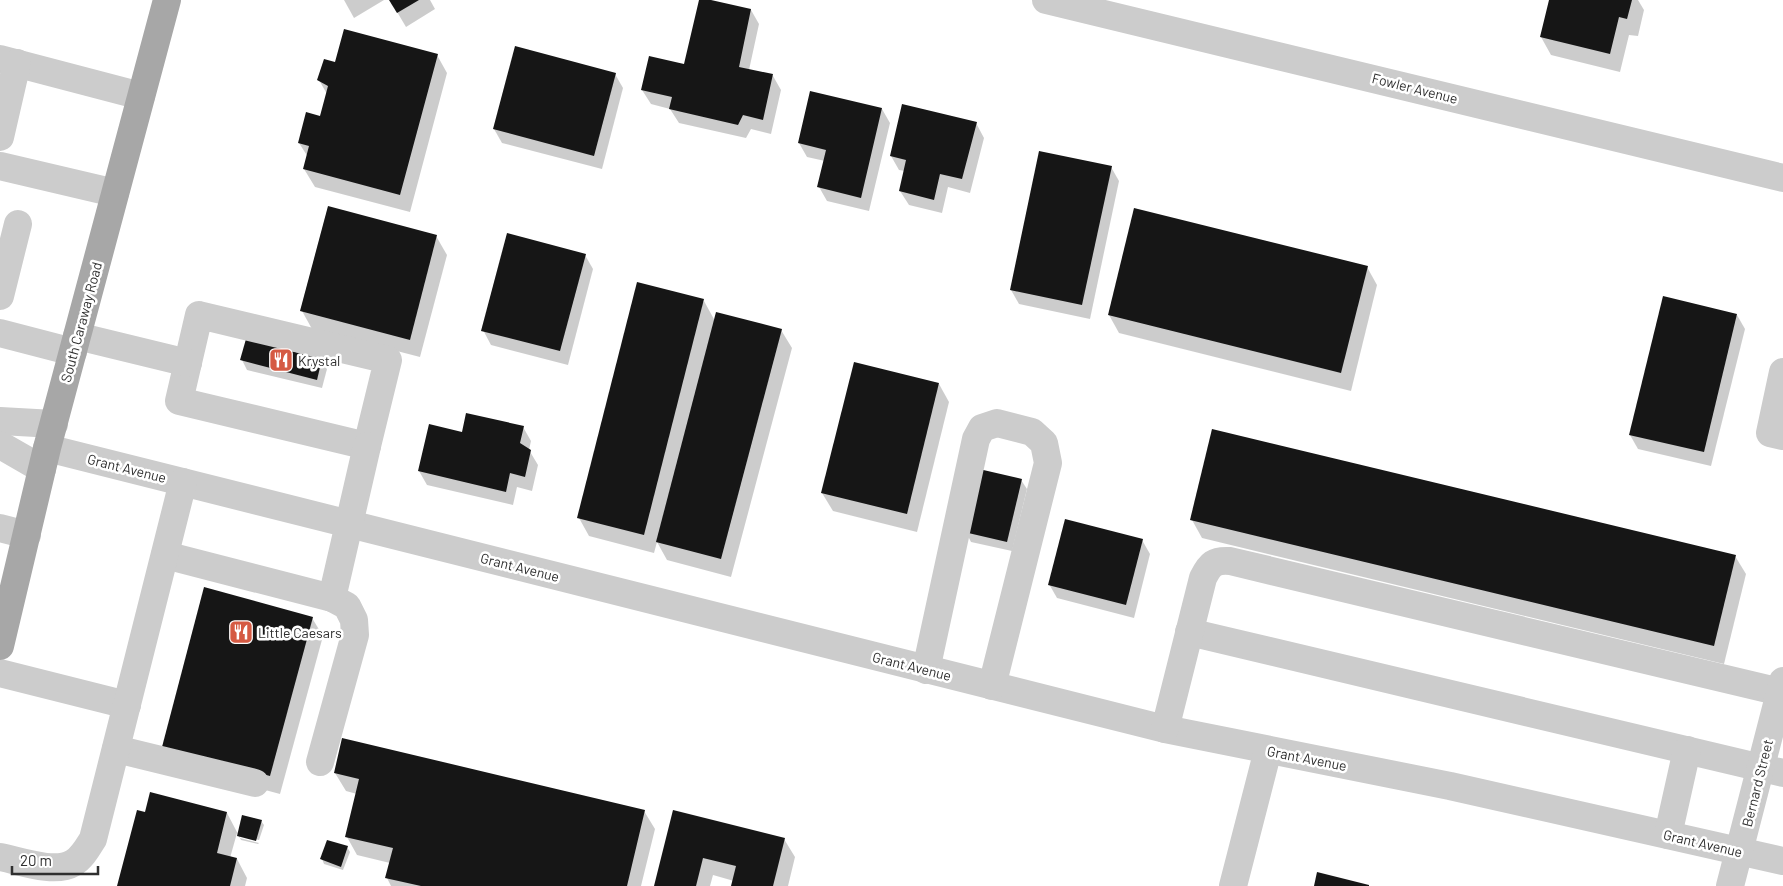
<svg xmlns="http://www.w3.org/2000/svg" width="1783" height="886" viewBox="0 0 1783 886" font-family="Barlow,sans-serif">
  <rect width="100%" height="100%" fill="#fff"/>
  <g fill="#0003">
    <path d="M344 0H384L354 18Z"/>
    <path d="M390 0H430L435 9 406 27Z"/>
    <path d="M700 0 751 10 759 24 749 70 773 76 781 90 771 134 751 129 746 138 679 123 670 109 651 104 642 90 685 66Z"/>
    <path d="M1550 0H1638L1644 10 1638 36 1629 35 1620 72 1551 55 1541 37Z"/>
    <path d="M437 55 447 73 410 212 315 187 304 169 308 157 299 143 320 117 327 94 319 80 336 63Z"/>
    <path d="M615 74 623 88 602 169 502 143 494 129Z"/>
    <path d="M882 109 890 123 869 211 827 201 819 187 825 161 807 157 799 143Z"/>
    <path d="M976 123 984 138 970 193 948 187 942 213 909 205 900 191 905 171 899 170 891 156Z"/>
    <path d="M1111 167 1119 181 1090 319 1019 304 1011 290Z"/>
    <path d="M436 236 447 255 420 357 312 329 302 311Z"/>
    <path d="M585 255 593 269 568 365 491 345 483 330Z"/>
    <path d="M1367 267 1377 285 1351 391 1119 333 1109 315Z"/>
    <path d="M704 301 715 321 781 330 792 348 731 577 667 560 657 542 654 553 589 536 579 518Z"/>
    <path d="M1737 315 1745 329 1711 466 1638 449 1630 435Z"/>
    <path d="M242 360H322L327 369 322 388 247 370Z"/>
    <path d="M939 384 949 402 917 532 833 511 822 493Z"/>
    <path d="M523 427 531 441 529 450 538 465 532 491 517 487 513 505 427 485 419 471 463 433Z"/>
    <path d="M1021 480 1027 489 1012 551 971 542 966 532Z"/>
    <path d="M1192 520 1735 556 1746 574 1724 664 1202 538Z"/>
    <path d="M1142 540 1150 554 1134 618 1057 598 1049 584Z"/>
    <path d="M312 618 323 636 280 794 173 765Z"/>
    <path d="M335 773 644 811 655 829 641 886H391L387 878 390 863 357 855 347 837 357 794 346 791Z"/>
    <path d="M674 811 784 839 795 857 788 886H733L734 881 713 875 710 886H656Z"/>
    <path d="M227 813 238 834 261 821 264 825 259 840 240 835V838L259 843 258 844 241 840 237 833 230 858 237 859 247 878 245 886H118L146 814Z"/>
    <path d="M347 847 350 852 343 870 324 864 322 859Z"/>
  </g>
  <g fill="#161616">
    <path d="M389 0H419L397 13Z"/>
    <path d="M699 0H711L751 9 739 67 773 74 763 120 743 115 738 125 669 109 672 97 641 90 649 56 684 64Z"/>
    <path d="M1549 0H1632L1627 19 1619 17 1610 54 1540 37Z"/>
    <path d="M344 29 438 54 400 195 303 169 309 146 298 143 306 112 320 116 328 86 317 80 324 59 335 62Z"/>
    <path d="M515 46 616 73 594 156 493 129Z"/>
    <path d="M810 91 882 108 861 198 817 187 826 150 798 143Z"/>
    <path d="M902 104 977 122 962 179 940 174 934 200 899 191 906 160 890 156Z"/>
    <path d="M1039 151 1112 166 1082 305 1010 290Z"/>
    <path d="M328 206 437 235 410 340 300 311Z"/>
    <path d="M1134 208 1368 266 1341 373 1108 315Z"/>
    <path d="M507 233 586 254 560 351 481 331Z"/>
    <path d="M637 282 704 299 644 535 577 518Z"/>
    <path d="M1663 296 1737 314 1704 452 1629 435Z"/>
    <path d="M716 312 782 329 721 559 656 542Z"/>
    <path d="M246 339 322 359 317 380 240 360Z"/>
    <path d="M854 362 939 383 907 514 821 493Z"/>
    <path d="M466 413 524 426 520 443 531 450 525 477 510 473 506 492 418 471 429 424 462 432Z"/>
    <path d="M1212 429 1736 555 1714 646 1190 520Z"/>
    <path d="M979 469 1022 479 1007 542 964 532Z"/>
    <path d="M1065 519 1143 539 1126 605 1048 585Z"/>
    <path d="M204 587 313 617 270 776 162 747Z"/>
    <path d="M342 738 645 810 627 886H421L385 878 393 848 345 837 359 779 334 773Z"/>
    <path d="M150 792 227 812 217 853 237 858 230 886H117L137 810 145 812Z"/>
    <path d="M673 810 785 838 773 886H731L736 866 703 858 696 886H654Z"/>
    <path d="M242 815 262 820 256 841 237 836Z"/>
    <path d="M327 840 348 846 341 867 320 859Z"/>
    <path d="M1317 872 1369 885V886H1314Z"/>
  </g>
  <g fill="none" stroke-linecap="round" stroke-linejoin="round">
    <g stroke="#ccc" stroke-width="28">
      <path d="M1046 0 1783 178"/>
      <path d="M0 59 141 96"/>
      <path d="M0 137 17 63"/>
      <path d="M0 166 115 193"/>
      <path d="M0 296 18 224"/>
      <path d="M199 315 388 360 367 446 179 401Z"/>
      <path d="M0 333 73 352"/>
      <path d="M77 336 188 363"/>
      <path d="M1783 372 1770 433 1783 436"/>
      <path d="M0 421 54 424"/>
      <path d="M0 445 42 469"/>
      <path d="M47 448 1165 729 1450 786 1783 861"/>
      <path d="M0 528 27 535"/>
      <path d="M165 555 332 598 347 606 354 620 355 635 320 762"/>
      <path d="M332 598 367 446"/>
      <path d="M1189 632 1783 773"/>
      <path d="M926 670 976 439 982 428 997 423 1032 432 1044 443 1048 463 992 686"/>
      <path d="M0 673 127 705"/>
      <path d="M1165 729 1203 578C1210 564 1214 560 1230 561L1780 692"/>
      <path d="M116 749 255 783"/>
      <path d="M1668 835 1687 750"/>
      <path d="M0 857C20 861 55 874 73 863 82 858 88 847 93 839L183 482"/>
      <path d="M1233 886 1268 750"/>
      <path d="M1730 886 1783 681"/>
    </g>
    <path stroke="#a7a7a7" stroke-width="28" d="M0 646 47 448 167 0"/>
  </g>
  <defs>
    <g id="restaurant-square" transform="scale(1.25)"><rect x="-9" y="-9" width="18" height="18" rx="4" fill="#d55a43" stroke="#fff"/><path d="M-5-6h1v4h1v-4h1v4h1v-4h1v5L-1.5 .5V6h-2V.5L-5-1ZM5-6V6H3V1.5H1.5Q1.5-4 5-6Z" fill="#fff"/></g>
  </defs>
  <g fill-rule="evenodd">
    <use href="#restaurant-square" x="281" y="360"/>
    <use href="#restaurant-square" x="241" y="632"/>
  </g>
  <g text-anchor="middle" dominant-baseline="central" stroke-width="5" stroke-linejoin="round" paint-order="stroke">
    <g font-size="14" fill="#2f2f2f" stroke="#fff">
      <text transform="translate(1415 88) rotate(14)">Fowler Avenue</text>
      <text transform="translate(81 322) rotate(-75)">South Caraway Road</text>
      <text transform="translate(127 468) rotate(14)">Grant Avenue</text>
      <text transform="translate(520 567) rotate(14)">Grant Avenue</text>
      <text transform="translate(912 666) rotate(14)">Grant Avenue</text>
      <text transform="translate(1307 758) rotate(11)">Grant Avenue</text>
      <text transform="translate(1757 783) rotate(-76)">Bernard Street</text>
      <text transform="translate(1703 843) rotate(13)">Grant Avenue</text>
    </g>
    <g font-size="14" fill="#2f2f2f" stroke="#fff" text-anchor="start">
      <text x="298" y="360">Krystal</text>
      <text x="258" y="632">Little Caesars</text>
    </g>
  </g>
  <path d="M12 866v8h86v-8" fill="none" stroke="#2f2f2f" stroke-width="2.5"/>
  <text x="20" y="866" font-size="15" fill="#2f2f2f" stroke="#ffffff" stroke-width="4" paint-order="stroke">20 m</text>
</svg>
